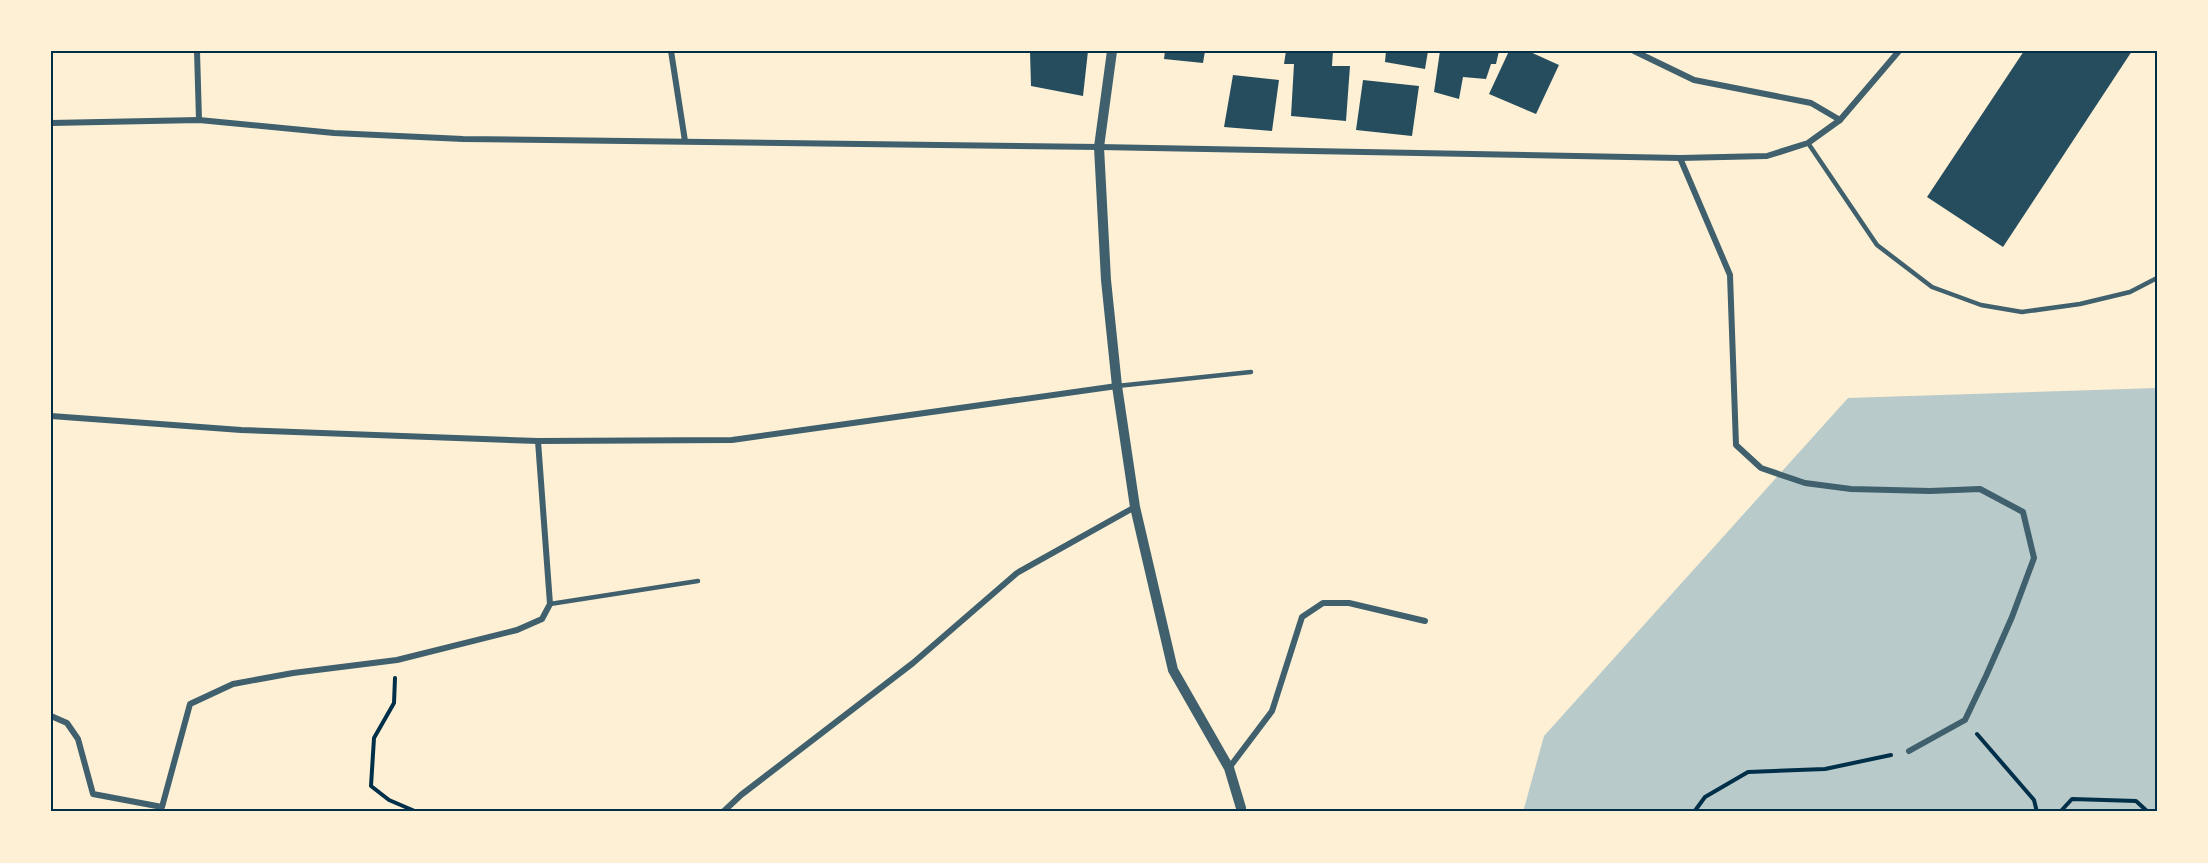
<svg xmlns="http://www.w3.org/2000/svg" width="2208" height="863" viewBox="0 0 2208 863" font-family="'PT Sans Narrow',sans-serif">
  <rect width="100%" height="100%" fill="#fdf0d5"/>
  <path fill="#b9caca" d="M2157 388V812H1523L1544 736 1848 398Z"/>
  <g fill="#264d5e">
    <path d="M1030 51H1088L1083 96 1031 86Z"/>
    <path d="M1165 51H1205L1203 63 1164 59Z"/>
    <path d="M1286 51H1333L1332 66H1350L1346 121 1291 116 1294 64H1284Z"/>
    <path d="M1386 51H1428L1425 69 1385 62Z"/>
    <path d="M1440 51H1499L1496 64H1491L1486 79 1463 77 1459 99 1434 92Z"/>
    <path d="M1509 51H1528L1559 65 1536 114 1489 94Z"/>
    <path d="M2024 51H2132L2003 247 1927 197Z"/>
    <path d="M1233 75 1279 80 1272 131 1224 127Z"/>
    <path d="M1363 80 1419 86 1412 136 1356 130Z"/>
  </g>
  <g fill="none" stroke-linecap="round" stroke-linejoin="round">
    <g stroke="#003049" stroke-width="4">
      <path d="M395 678 394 703 374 738 371 786 389 800 417 812"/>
      <path d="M1977 734 2034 800 2037 812"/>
      <path d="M1694 812 1705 797 1748 772 1825 769 1891 755"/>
      <path d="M2060 812 2072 799 2136 801 2148 812"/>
    </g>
    <g stroke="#3f606c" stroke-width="4.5">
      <path d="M1808 143 1877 245 1932 287 1981 305 2022 312 2080 304 2130 292 2157 278"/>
      <path d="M1117 386 1251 372"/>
      <path d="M550 604 698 581"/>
    </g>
    <g stroke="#3f606c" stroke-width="6">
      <path d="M197 51 199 120"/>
      <path d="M671 51 685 141"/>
      <path d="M1634 51 1694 80 1811 103 1840 120"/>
      <path d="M51 123 199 120 334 133 463 139 1099 147 1680 158 1767 156 1808 143 1840 120 1899 51"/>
      <path d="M1680 158 1730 275 1736 445 1761 468 1805 483 1851 489 1930 491 1980 489 2023 512 2034 558 2012 617 1986 676 1965 720 1909 751"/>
      <path d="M51 416 241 430 538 441 732 440 1117 386"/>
      <path d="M51 716 67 723 78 739 93 794 162 807 190 704 233 684 293 673 397 660 517 630 542 619 550 604 538 441"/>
      <path d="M1229 768 1272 711 1302 617 1323 603H1349L1425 621"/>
      <path d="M723 812 741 795 913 663 1017 573 1135 507"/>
    </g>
    <path stroke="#3f606c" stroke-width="10" d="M1112 51 1099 147 1106 280 1117 386 1135 507 1173 670 1229 768 1241 808V812"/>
  </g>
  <rect width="2208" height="863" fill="none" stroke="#fdf0d5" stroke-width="105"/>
  <rect x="52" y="52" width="2104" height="758" fill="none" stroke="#003049" stroke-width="2"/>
</svg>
